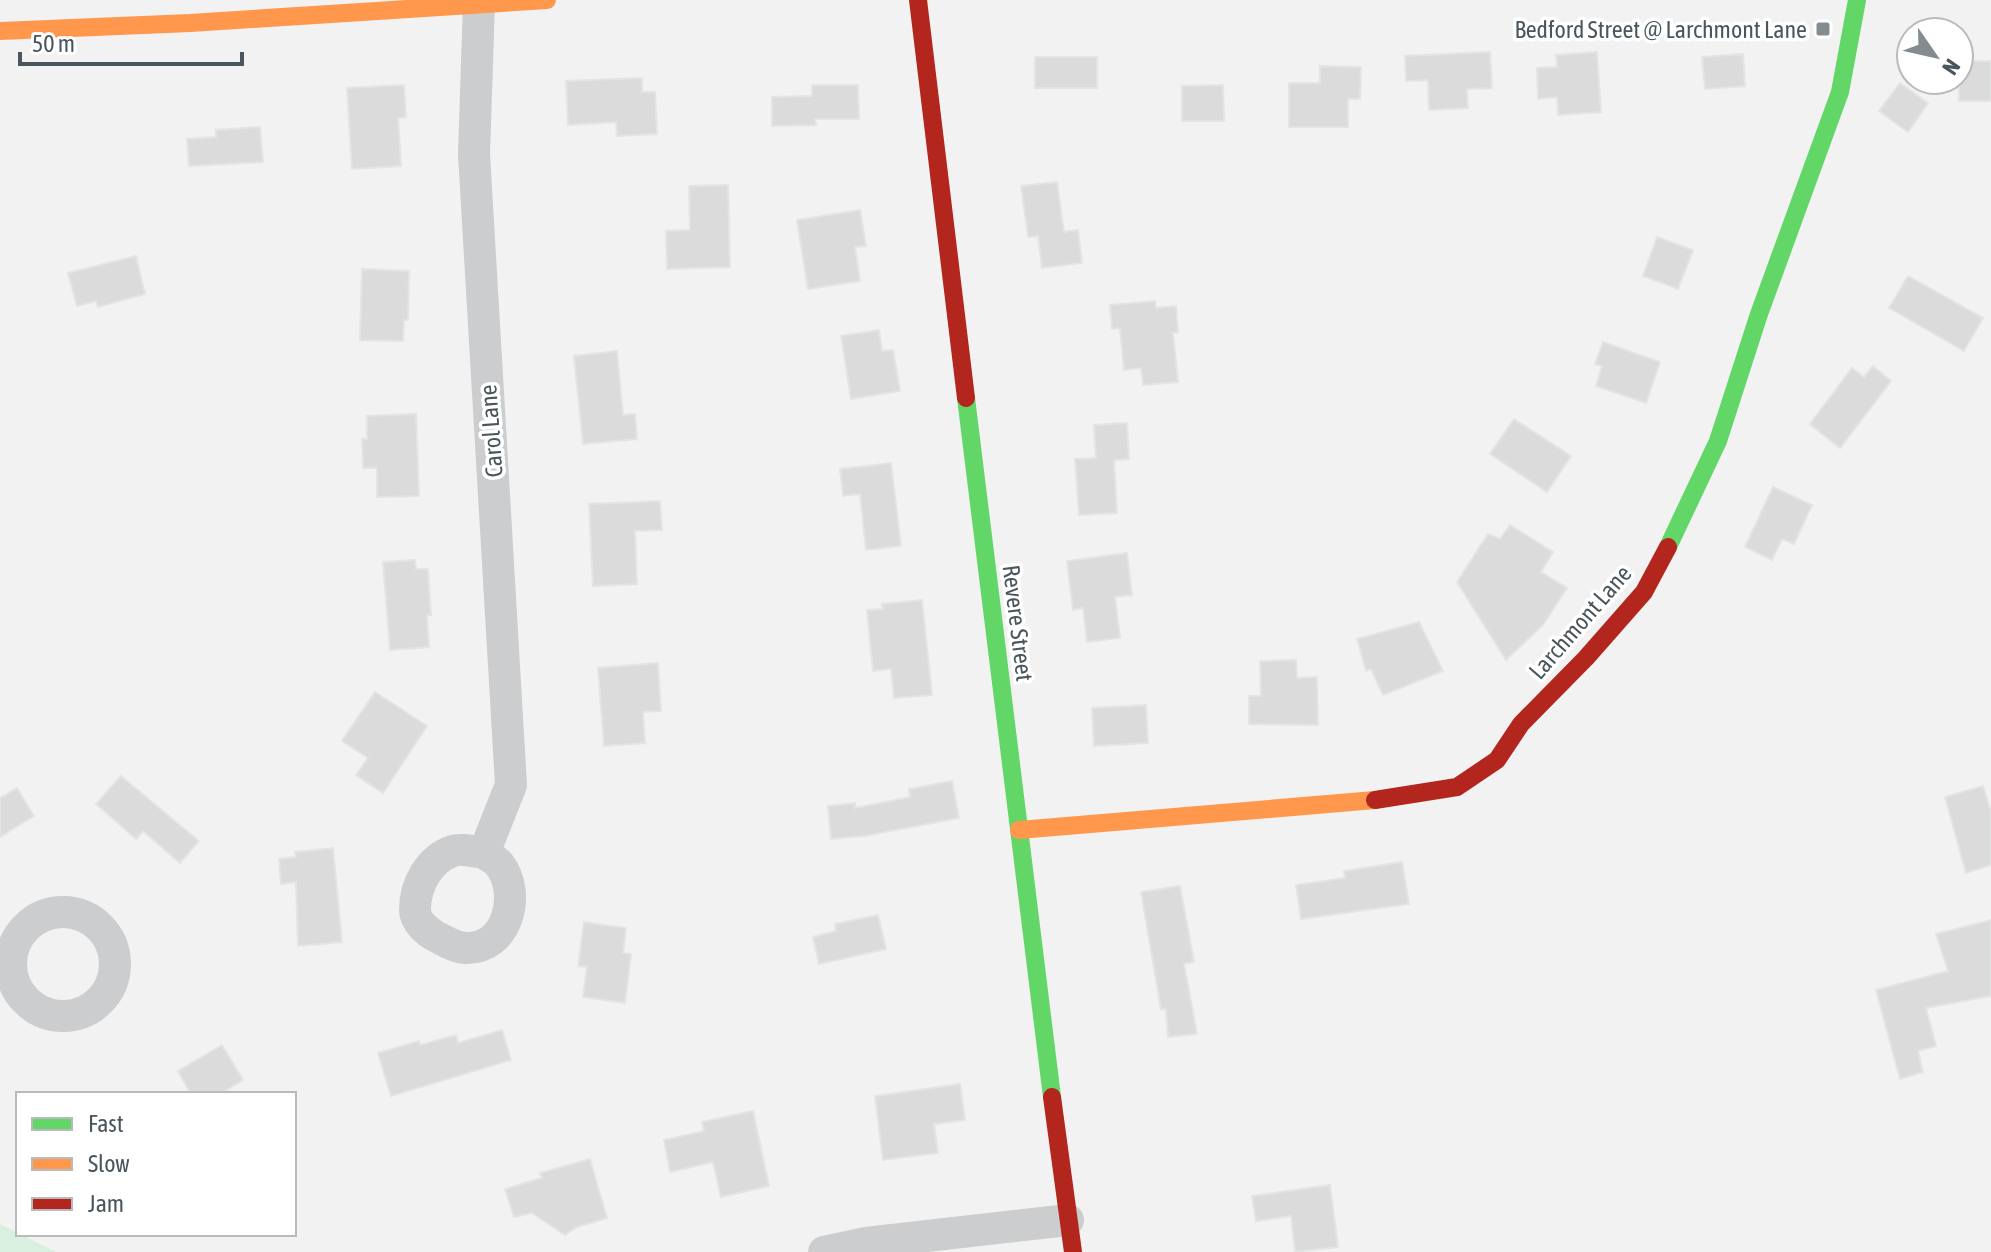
<svg xmlns="http://www.w3.org/2000/svg" width="1991" height="1252" viewBox="0 0 1991 1252" font-family="'Asap Condensed',sans-serif">
  <rect width="100%" height="100%" fill="#f2f2f2"/>
  <path fill="#d9efe0" d="M0 1224 56 1252H0Z"/>
  <g fill="#dbdbdc" stroke="#e3e4e4" stroke-width="2">
    <path d="M1490 52 1492 88 1467 89 1468 108 1429 110 1428 80 1406 81 1405 56Z"/>
    <path d="M1597 52 1601 112 1558 115 1557 97 1538 99 1537 68 1557 67 1556 55Z"/>
    <path d="M1743 54 1745 86 1705 89 1702 57Z"/>
    <rect x="1035" y="57" width="62" height="31"/>
    <rect x="1959" y="61" width="32" height="40"/>
    <path d="M1320 66 1361 67 1360 99H1348V127H1289V83H1320Z"/>
    <path d="M642 78V92H655L657 134 617 136 616 122 568 125 566 81Z"/>
    <path d="M1900 83 1928 103 1908 132 1879 111Z"/>
    <path d="M404 85 406 117 398 118 401 166 352 169 347 88Z"/>
    <path d="M812 85H858L859 119H815L816 125 772 126V97L812 96Z"/>
    <path d="M1223 85 1224 121H1182V86Z"/>
    <path d="M260 127 263 162 189 166 187 139 216 137V130Z"/>
    <path d="M1057 182 1064 232 1078 230 1082 263 1042 268 1038 236 1028 237 1021 186Z"/>
    <path d="M728 185 730 267 667 269 666 231 690 230 689 186Z"/>
    <path d="M860 210 866 246 855 247 860 281 808 289 797 220Z"/>
    <path d="M1657 237 1693 250 1678 289 1643 276Z"/>
    <path d="M136 256 145 294 98 307 96 301 77 306 68 273Z"/>
    <path d="M362 269 409 271 408 320H404L403 341 360 340Z"/>
    <path d="M1908 276 1983 318 1964 351 1889 308Z"/>
    <path d="M1155 301 1156 308 1176 306 1178 332 1173 333 1178 382 1143 385 1141 368 1124 370 1120 328 1112 329 1110 305Z"/>
    <path d="M879 330 882 351 893 350 900 391 851 399 841 336Z"/>
    <path d="M1603 342 1660 362 1646 403 1596 386 1602 366 1595 364Z"/>
    <path d="M617 351 623 415 635 414 637 439 583 444 574 356Z"/>
    <path d="M1873 366 1891 381 1840 448 1810 424 1852 368 1864 377Z"/>
    <path d="M416 414 419 496 377 497V468H363L362 439H367V416Z"/>
    <path d="M1514 419 1571 456 1547 492 1490 454Z"/>
    <path d="M1127 423 1129 459 1114 460 1117 513 1079 515 1075 459 1096 458 1094 425Z"/>
    <path d="M891 463 901 546 866 550 860 494 843 496 840 469Z"/>
    <path d="M1773 487 1812 505 1794 544 1782 539 1772 560 1745 547Z"/>
    <path d="M660 501 662 530 635 531 637 584 593 586 589 504Z"/>
    <path d="M1510 525 1553 552 1541 572 1567 588 1543 625 1506 660 1457 582 1488 534 1500 539Z"/>
    <path d="M1127 553 1132 595 1115 597 1120 638 1087 642 1083 608 1073 610 1067 561Z"/>
    <path d="M415 560 416 569H428L431 615H427L429 647 390 650 383 562Z"/>
    <path d="M922 600 932 695 894 698 891 669 873 671 867 610 883 609 882 604Z"/>
    <path d="M1419 622 1443 671 1383 695 1371 669 1366 671 1357 639Z"/>
    <path d="M1296 660 1297 678 1317 677 1318 725 1249 724V696H1261L1260 661Z"/>
    <path d="M658 663 661 711 643 712 645 743 604 746 598 668Z"/>
    <path d="M375 692 427 726 383 793 356 775 368 758 342 741Z"/>
    <path d="M1146 705 1148 743 1094 746 1092 708Z"/>
    <path d="M121 776 199 841 180 863 143 831 136 839 96 804Z"/>
    <path d="M952 781 959 818 864 836 831 839 828 806 855 803V808L910 797 909 789Z"/>
    <path d="M1983 786 1991 812V865L1966 873 1945 797Z"/>
    <path d="M17 788 34 816 0 837V798Z"/>
    <path d="M333 848 342 942 298 946 296 882 281 884 279 859 296 857 295 852Z"/>
    <path d="M1402 862 1409 904 1301 919 1296 885 1345 878 1344 871Z"/>
    <path d="M1180 886 1194 962 1184 964 1197 1034 1168 1037 1166 1009H1161L1141 892Z"/>
    <path d="M878 915 886 949 819 964 813 937 836 931 835 924Z"/>
    <path d="M1991 920V996L1926 1008 1936 1046 1918 1051 1923 1072 1900 1079 1876 990 1948 971 1936 934Z"/>
    <path d="M584 922 626 928 623 953 631 954 625 1003 583 997 587 967 578 966Z"/>
    <path d="M502 1030 511 1060 391 1096 378 1053 419 1041 420 1045 456 1035 458 1043Z"/>
    <path d="M222 1045 243 1080 220 1094H191L178 1071Z"/>
    <path d="M960 1084 965 1120 934 1124 938 1153 883 1160 875 1096Z"/>
    <path d="M753 1111 769 1186 721 1197 713 1162 670 1172 664 1140 704 1131 702 1122Z"/>
    <path d="M590 1159 607 1218 577 1227 565 1235 532 1213 514 1217 505 1189 542 1178 540 1173Z"/>
    <path d="M1330 1185 1338 1247 1295 1252 1291 1216 1256 1221 1252 1196Z"/>
  </g>
  <g fill="none" stroke-linecap="round" stroke-linejoin="round">
    <g stroke="#cccdcf" stroke-width="32">
      <path d="M479 3 474 154 511 785 484 853C488 856 496 860 499 864 522 893 508 949 466 948 456 948 445 941 437 937 427 932 415 921 415 910 415 885 429 859 453 851 461 848 475 852 484 853"/>
      <circle cx="63" cy="964" r="52"/>
      <path d="M824 1252 866 1243 1068 1220"/>
    </g>
    <g stroke="#63d668" stroke-width="18">
      <path d="M966 398 1052 1097"/>
      <path d="M1668 547 1718 441 1759 314 1840 92 1857 0"/>
    </g>
    <g stroke="#ff974d" stroke-width="18">
      <path d="M0 31 190 23 547 0"/>
      <path d="M1019 830 1375 800"/>
    </g>
    <g stroke="#b3261e" stroke-width="18">
      <path d="M918 0 966 398"/>
      <path d="M1375 800 1457 787 1497 760 1521 724 1586 658 1644 592 1668 547"/>
      <path d="M1052 1097 1073 1252"/>
    </g>
  </g>
  <rect fill="#858c90" stroke="#fff" stroke-width="3" x="1815" y="21" width="16" height="16" rx="4"/>
  <g text-anchor="middle" dominant-baseline="central" stroke-width="7" stroke-linejoin="round" paint-order="stroke">
    <g font-size="24" fill="#4a555c" stroke="#fff" text-anchor="end">
      <text x="1807" y="29">Bedford Street @ Larchmont Lane</text>
    </g>
    <g font-size="24" fill="#4a555c" stroke="#fff">
      <text transform="translate(491 431) rotate(-94)">Carol Lane</text>
      <text transform="translate(1580 622) rotate(-49)">Larchmont Lane</text>
      <text transform="translate(1018 623) rotate(83)">Revere Street</text>
    </g>
  </g>
  <rect x="16" y="1092" width="280" height="144" fill="#ffffff" stroke="#b7bbbe" stroke-width="2"/>
  <rect x="32" y="1118" width="40" height="12" fill="#63d668" stroke="#b7bbbe" stroke-width="2"/>
  <text x="88" y="1132" font-size="24" fill="#4a555c">Fast</text>
  <rect x="32" y="1158" width="40" height="12" fill="#ff974d" stroke="#b7bbbe" stroke-width="2"/>
  <text x="88" y="1172" font-size="24" fill="#4a555c">Slow</text>
  <rect x="32" y="1198" width="40" height="12" fill="#b3261e" stroke="#b7bbbe" stroke-width="2"/>
  <text x="88" y="1212" font-size="24" fill="#4a555c">Jam</text>
  <g transform="translate(1935 56) rotate(124)"><circle r="38" fill="#ffffff" stroke="#b7bbbe" stroke-width="2"/>
  <path d="M0-6L14 30L0 20L-14 30Z" fill="#858c90"/>
  <text y="-12" font-size="22" font-weight="bold" text-anchor="middle" fill="#4a555c">N</text>
  </g>
  <path d="M20 52v12h222v-12" fill="none" stroke="#4a555c" stroke-width="4"/>
  <text x="32" y="52" font-size="24" fill="#4a555c" stroke="#ffffff" stroke-width="6" paint-order="stroke">50 m</text>
</svg>
